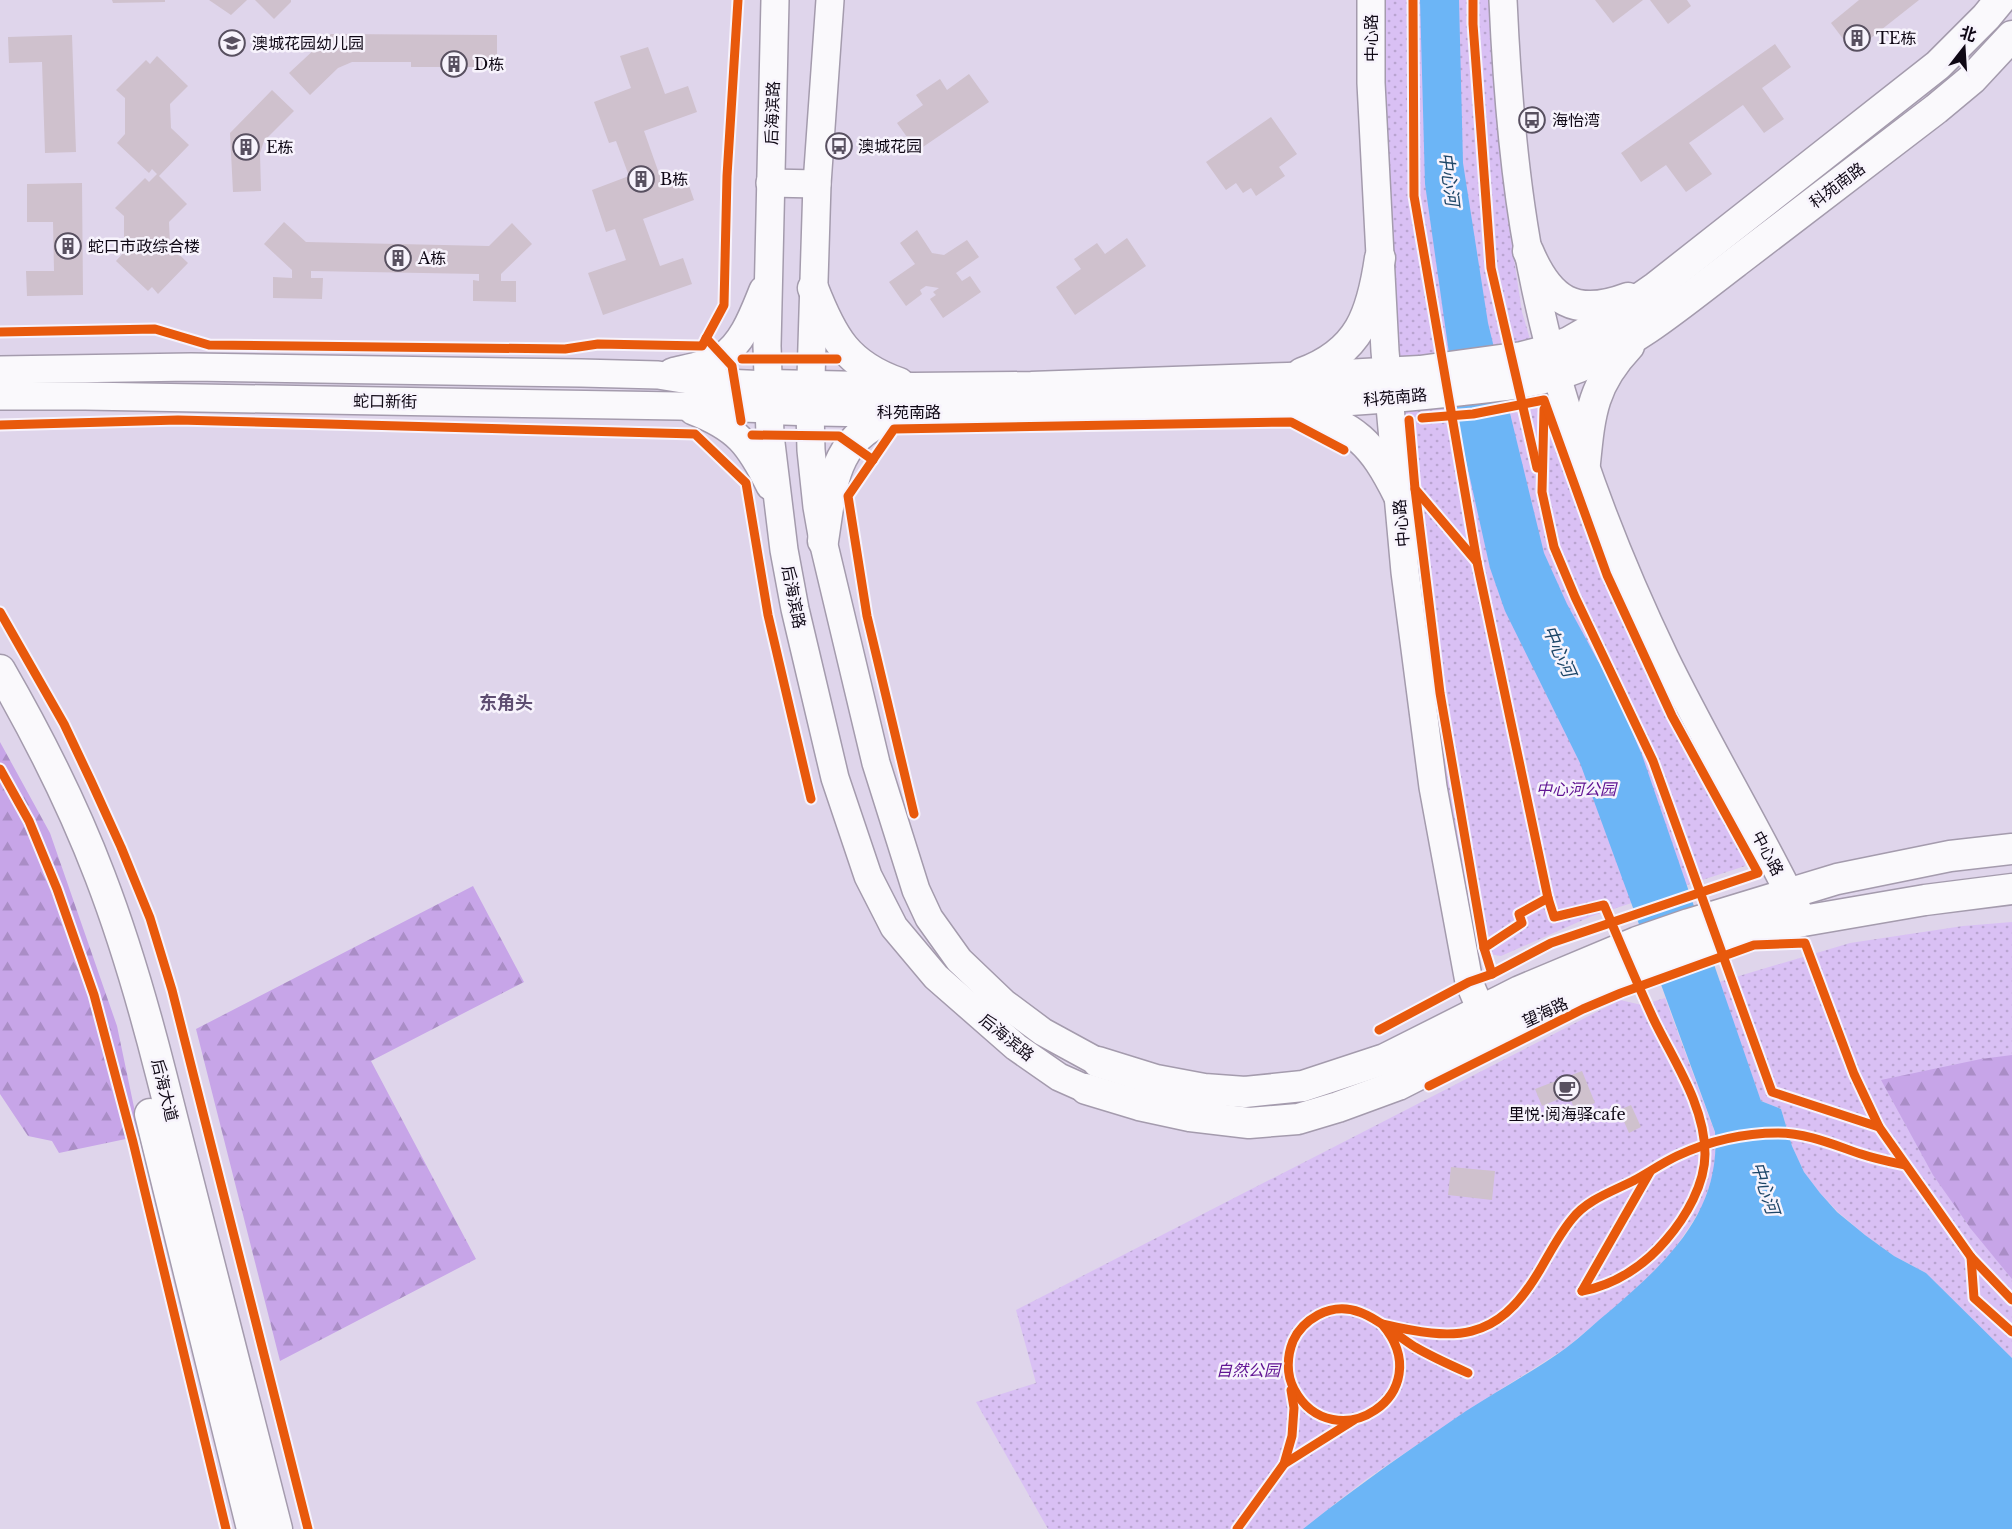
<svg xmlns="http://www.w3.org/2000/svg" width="2012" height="1529" viewBox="0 0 2012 1529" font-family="'Libre Baskerville','Noto Sans SC',serif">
  <defs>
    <pattern id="grass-dots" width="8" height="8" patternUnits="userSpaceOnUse" patternTransform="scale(1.5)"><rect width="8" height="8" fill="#d9c0f4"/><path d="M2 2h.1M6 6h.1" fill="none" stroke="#b9a4d0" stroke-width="1.8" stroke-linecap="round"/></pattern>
    <pattern id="forest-firs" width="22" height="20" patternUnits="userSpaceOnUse" patternTransform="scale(1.5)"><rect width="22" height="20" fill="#c7a5e8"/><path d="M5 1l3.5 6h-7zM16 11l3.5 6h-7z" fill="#aa8dc6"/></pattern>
  </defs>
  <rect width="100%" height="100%" fill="#dfd5eb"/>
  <g fill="url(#grass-dots)">
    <path d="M1382 0H1492L1493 74 1505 199 1522 312 1551 410 1609 570 1664 689 1749 845 1745 866 1592 916 1501 956 1477 952 1461 871 1443 757 1418 591 1394 328 1381 39Z"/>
    <path d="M2012 922V1358L1926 1273 1894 1256 1865 1235 1838 1212 1820 1193 1804 1172 1792 1146 1781 1109 1761 1101 1719 982 1850 943 1963 926Z"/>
    <path d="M1665 998 1715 1133V1169L1702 1207 1693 1221 1673 1251 1642 1284 1566 1348 1468 1410 1365 1480 1303 1529H1048L976 1402 1036 1383 1016 1310 1620 1000 1642 1005Z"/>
  </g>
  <g fill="url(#forest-firs)">
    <path d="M0 742 50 833 117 1026 140 1136 59 1153 52 1141 28 1136 0 1094Z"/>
    <path d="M473 886 524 982 371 1061 476 1259 280 1361 196 1029Z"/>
    <path d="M2012 1055V1279L1971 1229 1933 1175 1881 1080 1981 1059Z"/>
  </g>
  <path fill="#6cb5f6" d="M1420 0H1459L1463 163 1488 323 1544 553 1567 604 1616 694 1642 755 1761 1101 1781 1109 1792 1146 1804 1172 1820 1193 1837 1212 1865 1235 1894 1256 1926 1273 2012 1358V1529H1303C1356 1487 1410 1449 1466 1411 1499 1390 1534 1371 1566 1348 1582 1336 1596 1322 1611 1310 1667 1262 1721 1212 1715 1132L1580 763 1505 611 1490 568 1461 438 1425 184Z"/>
  <g fill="#cfc1cd">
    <path d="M112 0H165V2L113 3Z"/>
    <path d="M209 0H247L231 15Z"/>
    <path d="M255 0H291V2L274 19Z"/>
    <path d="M1595 0H1643L1613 23Z"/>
    <path d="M1650 0H1687L1691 6 1668 24Z"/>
    <path d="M1859 0H1919L1853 52 1831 23Z"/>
    <path d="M331 34 497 35V67H411V62H352L338 68 310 95 289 73Z"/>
    <path d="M72 35 76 152 45 153 42 62 9 63 8 37Z"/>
    <path d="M1775 44 1791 67 1762 88 1784 119 1764 133 1743 105 1689 143 1712 174 1686 192 1666 165 1641 182 1621 153Z"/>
    <path d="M648 47 665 94 688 86 697 112 644 131 662 182 685 174 694 200 643 219 660 266 683 258 692 284 603 315 588 273 626 260 615 229 606 232 592 190 629 176 616 141 609 143 594 102 631 88 620 56Z"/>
    <path d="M157 56 188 86 170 104 171 128 189 145 159 176 187 204 169 222 170 246 188 263 158 294 152 287 148 291 116 261 124 252V216L115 208 145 178 149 182 157 174 152 169 149 173 117 143 125 134V98L116 90 146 60 150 64Z"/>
    <path d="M969 74 989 102 917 151 897 123 923 105 916 95 940 79 947 90Z"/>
    <path d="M272 90 294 111 264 141 260 153 261 191 233 192 230 133Z"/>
    <path d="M1271 117 1297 154 1279 167 1285 176 1256 196 1251 188 1243 193 1236 183 1226 190 1206 162Z"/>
    <path d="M82 183 83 295 27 296 26 271H54L53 222H27V184Z"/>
    <path d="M284 222 306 242 489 246 512 223 532 244 501 274V281H516V302L473 301V280L479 281V274L311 271V278H323L322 299 273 298V277L292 278V270L264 244Z"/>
    <path d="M917 230 932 253 944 255 967 240 979 257 956 273 962 281 970 276 981 292 943 318 930 299 936 295 933 292 939 288 926 286 920 290 922 294 906 306 889 282 915 264 900 243Z"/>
    <path d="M1127 238 1146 266 1075 315 1056 287 1081 269 1074 259 1097 243 1105 254Z"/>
    <path d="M1582 1071 1595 1103 1575 1111 1569 1095 1542 1106 1535 1089Z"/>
    <path d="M1631 1105 1641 1127 1629 1133 1619 1110Z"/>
    <path d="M1451 1167 1495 1171 1492 1200 1448 1195Z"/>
  </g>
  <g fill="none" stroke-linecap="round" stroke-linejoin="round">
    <g stroke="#a49bad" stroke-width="30">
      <g id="secondary">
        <path d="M775 0 767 346 770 435 784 550 795 609 835 778 868 876 894 927 936 977 1016 1047 1059 1077 1086 1089"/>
        <path d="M830 0 817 184 810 410 811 450 817 507 823 541 876 763 916 890 929 918 959 960 1004 1003 1043 1032 1098 1062"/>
        <path d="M1371 0V83L1385 351 1405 572 1433 787 1469 982 1489 1029"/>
        <path d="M1503 0C1507 90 1514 183 1532 271 1558 403 1607 537 1665 658 1707 744 1757 827 1799 913"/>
        <path d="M770 183 817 184"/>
        <path d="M0 370 191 367 581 373 658 375 701 382 768 385"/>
        <path d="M672 372C688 368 707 365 721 357 743 344 754 312 763 290"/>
        <path d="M0 396H85L678 406 769 409"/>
        <path d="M693 411C737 428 749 444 770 486"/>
      </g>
    </g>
    <g stroke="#a49bad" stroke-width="33">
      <g id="primary">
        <path d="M1528 251C1549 301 1575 318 1628 298"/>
        <path d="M813 288C832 337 847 365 899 383"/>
        <path d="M1302 373C1360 352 1372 313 1380 258"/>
        <path d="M768 385 913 388 1031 387 1288 378 1420 371 1522 357 1549 350 1569 342 1616 315 1656 287 1938 65 1986 17 2000 0"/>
        <path d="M769 409C933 415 1097 410 1261 405 1328 402 1395 398 1462 390 1501 386 1542 382 1579 367 1637 342 1686 300 1736 262 1803 211 1870 160 1936 109L1972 79 2012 36"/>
        <path d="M1298 409C1356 427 1372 442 1399 496"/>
        <path d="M1585 463C1590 412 1593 384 1629 346"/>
        <path d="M823 541C832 483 833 435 897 415"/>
        <path d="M0 670C38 736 73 805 100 876 125 941 144 1007 161 1074L277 1529"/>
        <path d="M1098 1062 1156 1080 1204 1089 1245 1092 1303 1086 1385 1059 1520 991 1637 942 1689 924 1837 879 1950 856 2012 849"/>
        <path d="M1086 1089 1139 1105 1190 1116 1249 1123 1298 1119 1338 1107 1398 1085 1532 1017 1647 968 1765 929 1803 921 1925 900 2012 889"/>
        <path d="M150 1114 252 1529"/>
      </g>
    </g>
    <use href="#secondary" stroke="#faf9fc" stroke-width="27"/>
    <use href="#primary" stroke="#faf9fc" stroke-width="30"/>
    <g stroke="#f7f3fc" stroke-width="13">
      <g id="cycleway">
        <path d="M1413 0 1414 196 1477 562"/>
        <path d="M1473 0V24L1491 268 1537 468"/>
        <path d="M0 332 155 329 209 345 565 349 598 344 702 346 724 305 727 176 738 0"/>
        <path d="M706 338 732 366 741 421"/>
        <path d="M742 359H837"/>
        <path d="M1544 409 1542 492 1554 547 1575 597 1653 761 1772 1092 1879 1127"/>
        <path d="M1422 418 1473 414 1544 400 1607 575 1672 716 1758 873 1551 943 1492 974 1484 948 1522 923 1519 914 1548 898 1554 917 1604 905C1620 943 1636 981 1653 1018 1673 1060 1705 1105 1705 1154 1705 1184 1686 1217 1666 1240 1645 1265 1615 1285 1582 1291"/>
        <path d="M1409 420 1415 489 1440 693 1484 948"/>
        <path d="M0 425 178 420 695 434 746 483 768 615 811 799"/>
        <path d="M752 435 839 436 873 460"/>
        <path d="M1415 489 1477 562 1548 898"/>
        <path d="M0 612 64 724 91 781 121 847 150 918 172 990 308 1529"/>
        <path d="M0 769 29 821 57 889 94 995 133 1142 226 1529"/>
        <path d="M914 814 867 616 848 496 894 429 1291 422 1344 450"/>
        <path d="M1379 1030 1469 982 1492 974"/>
        <path d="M1429 1086 1583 1009 1621 993 1754 945 1805 943 1854 1074 1879 1127 1971 1257 2012 1300"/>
        <path d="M1971 1257 1974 1298 2012 1332"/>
        <path d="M1582 1291 1650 1172"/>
        <path d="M1382 1324C1455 1341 1496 1343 1538 1273 1549 1255 1558 1236 1572 1219 1587 1200 1611 1192 1633 1181 1648 1173 1662 1163 1677 1156 1709 1141 1742 1133 1778 1133 1807 1133 1834 1145 1861 1154 1876 1159 1891 1162 1905 1165"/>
        <path d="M1382 1324C1442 1394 1333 1462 1294 1389 1286 1374 1287 1356 1293 1341 1298 1330 1307 1321 1318 1315 1356 1295 1385 1328 1415 1347 1432 1357 1450 1365 1468 1373"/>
        <path d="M1284 1464 1354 1420"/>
        <path d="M1237 1529 1284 1464 1292 1436 1294 1408 1291 1390"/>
      </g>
    </g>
    <use href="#cycleway" stroke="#e8590c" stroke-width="9"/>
  </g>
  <defs>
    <g id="building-ring" transform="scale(1.35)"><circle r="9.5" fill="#f7f3fc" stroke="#585060" stroke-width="1.5"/><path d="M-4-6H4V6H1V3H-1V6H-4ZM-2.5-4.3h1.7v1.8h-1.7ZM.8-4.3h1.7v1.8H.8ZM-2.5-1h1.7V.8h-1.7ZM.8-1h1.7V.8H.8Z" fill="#585060"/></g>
    <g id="school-ring" transform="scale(1.35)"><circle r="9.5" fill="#f7f3fc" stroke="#585060" stroke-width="1.5"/><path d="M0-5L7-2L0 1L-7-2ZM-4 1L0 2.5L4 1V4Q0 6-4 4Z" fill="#585060"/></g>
    <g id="bus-ring" transform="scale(1.35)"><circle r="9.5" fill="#f7f3fc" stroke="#585060" stroke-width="1.5"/><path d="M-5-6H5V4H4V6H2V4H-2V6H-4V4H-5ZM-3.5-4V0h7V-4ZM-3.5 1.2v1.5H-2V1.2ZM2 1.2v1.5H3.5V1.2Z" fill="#585060"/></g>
    <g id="cafe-ring" transform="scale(1.35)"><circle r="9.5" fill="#f7f3fc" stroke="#585060" stroke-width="1.5"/><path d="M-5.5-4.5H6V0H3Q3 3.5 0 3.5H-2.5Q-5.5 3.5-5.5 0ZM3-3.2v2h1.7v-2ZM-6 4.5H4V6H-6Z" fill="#585060"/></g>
  </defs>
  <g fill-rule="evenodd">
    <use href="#building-ring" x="1857" y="38"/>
    <use href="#school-ring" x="232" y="43"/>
    <use href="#building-ring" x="454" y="64"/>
    <use href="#bus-ring" x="1532" y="120"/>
    <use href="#bus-ring" x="839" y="146"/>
    <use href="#building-ring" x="246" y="147"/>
    <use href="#building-ring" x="641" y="179"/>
    <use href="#building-ring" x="68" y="246"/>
    <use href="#building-ring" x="398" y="258"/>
    <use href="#cafe-ring" x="1567" y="1088"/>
  </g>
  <g text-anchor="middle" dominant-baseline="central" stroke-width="5" stroke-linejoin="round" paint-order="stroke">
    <g font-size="16" fill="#0f0815" stroke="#f7f3fc">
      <text transform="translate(1371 38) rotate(-90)">中心路</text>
      <text transform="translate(772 113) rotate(-88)">后海滨路</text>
      <text transform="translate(1837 185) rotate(-37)">科苑南路</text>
      <text transform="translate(1395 397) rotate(-5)">科苑南路</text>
      <text transform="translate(385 401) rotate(1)">蛇口新街</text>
      <text x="909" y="412">科苑南路</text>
      <text transform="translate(1401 523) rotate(-95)">中心路</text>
      <text transform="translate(794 597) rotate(79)">后海滨路</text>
      <text transform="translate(1768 853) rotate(62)">中心路</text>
      <text transform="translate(1545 1012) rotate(-25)">望海路</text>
      <text transform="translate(1007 1037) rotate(39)">后海滨路</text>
      <text transform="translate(165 1090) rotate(76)">后海大道</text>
    </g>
    <g font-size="16" fill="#0f0815" stroke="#f7f3fc" text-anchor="start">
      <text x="1876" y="38">TE栋</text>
      <text x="252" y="43">澳城花园幼儿园</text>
      <text x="474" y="64">D栋</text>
      <text x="1552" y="120">海怡湾</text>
      <text x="858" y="146">澳城花园</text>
      <text x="266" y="147">E栋</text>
      <text x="660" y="179">B栋</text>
      <text x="88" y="246">蛇口市政综合楼</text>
      <text x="418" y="258">A栋</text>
      <text x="1567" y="1114" text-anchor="middle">里悦·阅海驿cafe</text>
    </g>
    <g font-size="16" font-style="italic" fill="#611593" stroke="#f7f3fc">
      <text x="1576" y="789">中心河公园</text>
      <text x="1248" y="1370">自然公园</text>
    </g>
    <g font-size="18" font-style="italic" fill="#1d4668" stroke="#f7f3fc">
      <text transform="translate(1449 179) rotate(83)">中心河</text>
      <text transform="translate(1559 651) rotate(66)">中心河</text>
      <text transform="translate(1765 1188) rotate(72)">中心河</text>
    </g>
    <g font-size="18" font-weight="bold" fill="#5e4d71" stroke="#f7f3fc">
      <text x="506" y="703">东角头</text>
    </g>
  </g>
  <g transform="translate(1964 48) rotate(17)" stroke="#f7f3fc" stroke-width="4.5" paint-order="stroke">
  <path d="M0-4.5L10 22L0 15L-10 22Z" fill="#0f0815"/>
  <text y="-9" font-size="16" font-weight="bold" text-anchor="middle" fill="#0f0815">北</text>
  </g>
</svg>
